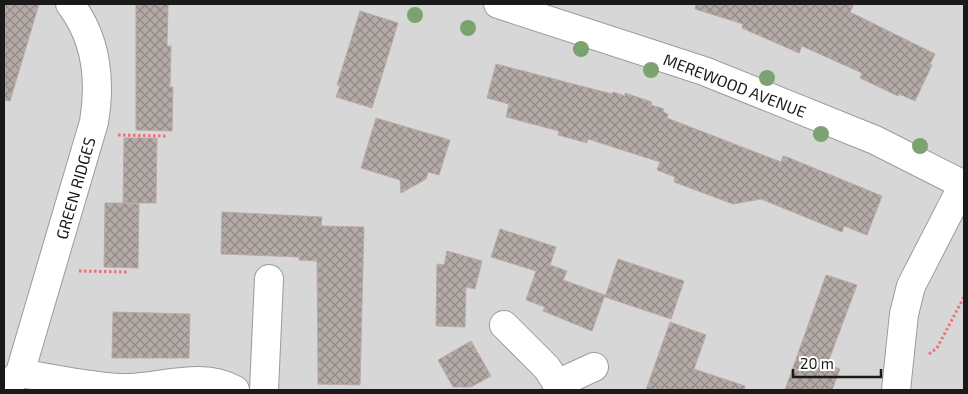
<svg xmlns="http://www.w3.org/2000/svg" width="968" height="394" viewBox="0 0 968 394" font-family="'Exo 2',sans-serif">
  <defs>
    <pattern id="building-cross-hatch" width="8" height="8" patternUnits="userSpaceOnUse" patternTransform="scale(1.25)"><rect width="8" height="8" fill="#b4aaa7"/><path d="M0 0l8 8M0 8l8-8" fill="none" stroke="#928a87"/></pattern>
  </defs>
  <rect width="100%" height="100%" fill="#ebe6e1"/>
  <rect fill="#d8d7d8" x="4" y="4" width="960" height="386"/>
  <g fill="url(#building-cross-hatch)" stroke="#bbaaa5">
    <path d="M4 4H39L10 101 4 100Z"/>
    <path d="M136 4H168L167 46H171L170 87H173L172 131 136 130Z"/>
    <path d="M696 4H854L850 12 935 54 930 64 932 65 915 101 899 94 898 96 860 78 862 73 802 46 799 53 742 28 743 24 695 9Z"/>
    <path d="M360 11 398 23 372 108 336 97 340 86 337 85Z"/>
    <path d="M496 64 612 94 613 92 625 96V93L652 102 651 105 664 109 663 112 668 114 667 118 781 162 783 156 787 157 882 196 867 235 844 226 842 232 761 199 733 204 674 182 675 177 657 170 660 162 588 139 587 143 558 135 559 131 506 117 509 104 487 98Z"/>
    <path d="M376 118 450 140 439 175 428 172 426 179 401 193 400 180 361 168Z"/>
    <path d="M124 138H157L156 203H123L139 204 138 268 104 267 105 203H123Z"/>
    <path d="M222 212 322 217 321 226 364 227 360 385 318 384 317 261 299 260V257L221 254Z"/>
    <path d="M500 229 556 247 550 265 567 271 563 280 605 295 592 331 543 311 545 307 526 300 536 271 491 257Z"/>
    <path d="M447 251 482 261 475 289 466 287 465 327 436 326 437 264 444 265Z"/>
    <path d="M618 259 684 281 671 319 605 297Z"/>
    <path d="M826 275 857 285 827 365 840 369 832 390H785Z"/>
    <path d="M113 312 190 314 189 358H112Z"/>
    <path d="M670 322 706 335 694 369 745 386 744 390H646Z"/>
    <path d="M471 341 491 376 471 387H453L438 360Z"/>
  </g>
  <g fill="none" stroke-linecap="round" stroke-linejoin="round">
    <g stroke="#9b9b9b" stroke-width="30">
      <g id="minor">
        <path d="M498 4 704 71 875 140 964 185"/>
        <path d="M504 325 547 368 561 390"/>
        <path d="M20 373C53 379 86 386 119 388 157 390 200 370 235 390"/>
        <path d="M557 384 594 367"/>
        <path d="M4 389 20 373 94 122C101 80 97 39 70 4"/>
        <path d="M264 390 269 279"/>
        <path d="M896 390 904 314 911 286 963 185"/>
      </g>
    </g>
    <g stroke="#ec717b" stroke-width="3" stroke-dasharray="2.5 2.5" stroke-linecap="butt">
      <path d="M118 135 166 136"/>
      <path d="M79 271 128 272"/>
      <path d="M929 354 937 348 964 297"/>
    </g>
    <use href="#minor" stroke="#fff" stroke-width="28"/>
  </g>
  <g fill="#7aa370">
    <circle cx="415" cy="15" r="8"/>
    <circle cx="468" cy="28" r="8"/>
    <circle cx="581" cy="49" r="8"/>
    <circle cx="651" cy="70" r="8"/>
    <circle cx="767" cy="78" r="8"/>
    <circle cx="821" cy="134" r="8"/>
    <circle cx="920" cy="146" r="8"/>
  </g>
  <g text-anchor="middle" dominant-baseline="central" stroke-width="4" stroke-linejoin="round" paint-order="stroke">
    <g font-size="16" fill="#1a1a1a" stroke="#fff">
      <text transform="translate(735 85) rotate(21)">MEREWOOD AVENUE</text>
      <text transform="translate(75 188) rotate(-74)">GREEN RIDGES</text>
    </g>
  </g>
  <rect width="968" height="394" fill="none" stroke="#1a1a1a" stroke-width="10"/>
  <path d="M793 369v8h88v-8" fill="none" stroke="#1a1a1a" stroke-width="2.5"/>
  <text x="800" y="369" font-size="15" fill="#1a1a1a" stroke="#ffffff" stroke-width="4" paint-order="stroke">20 m</text>
</svg>
